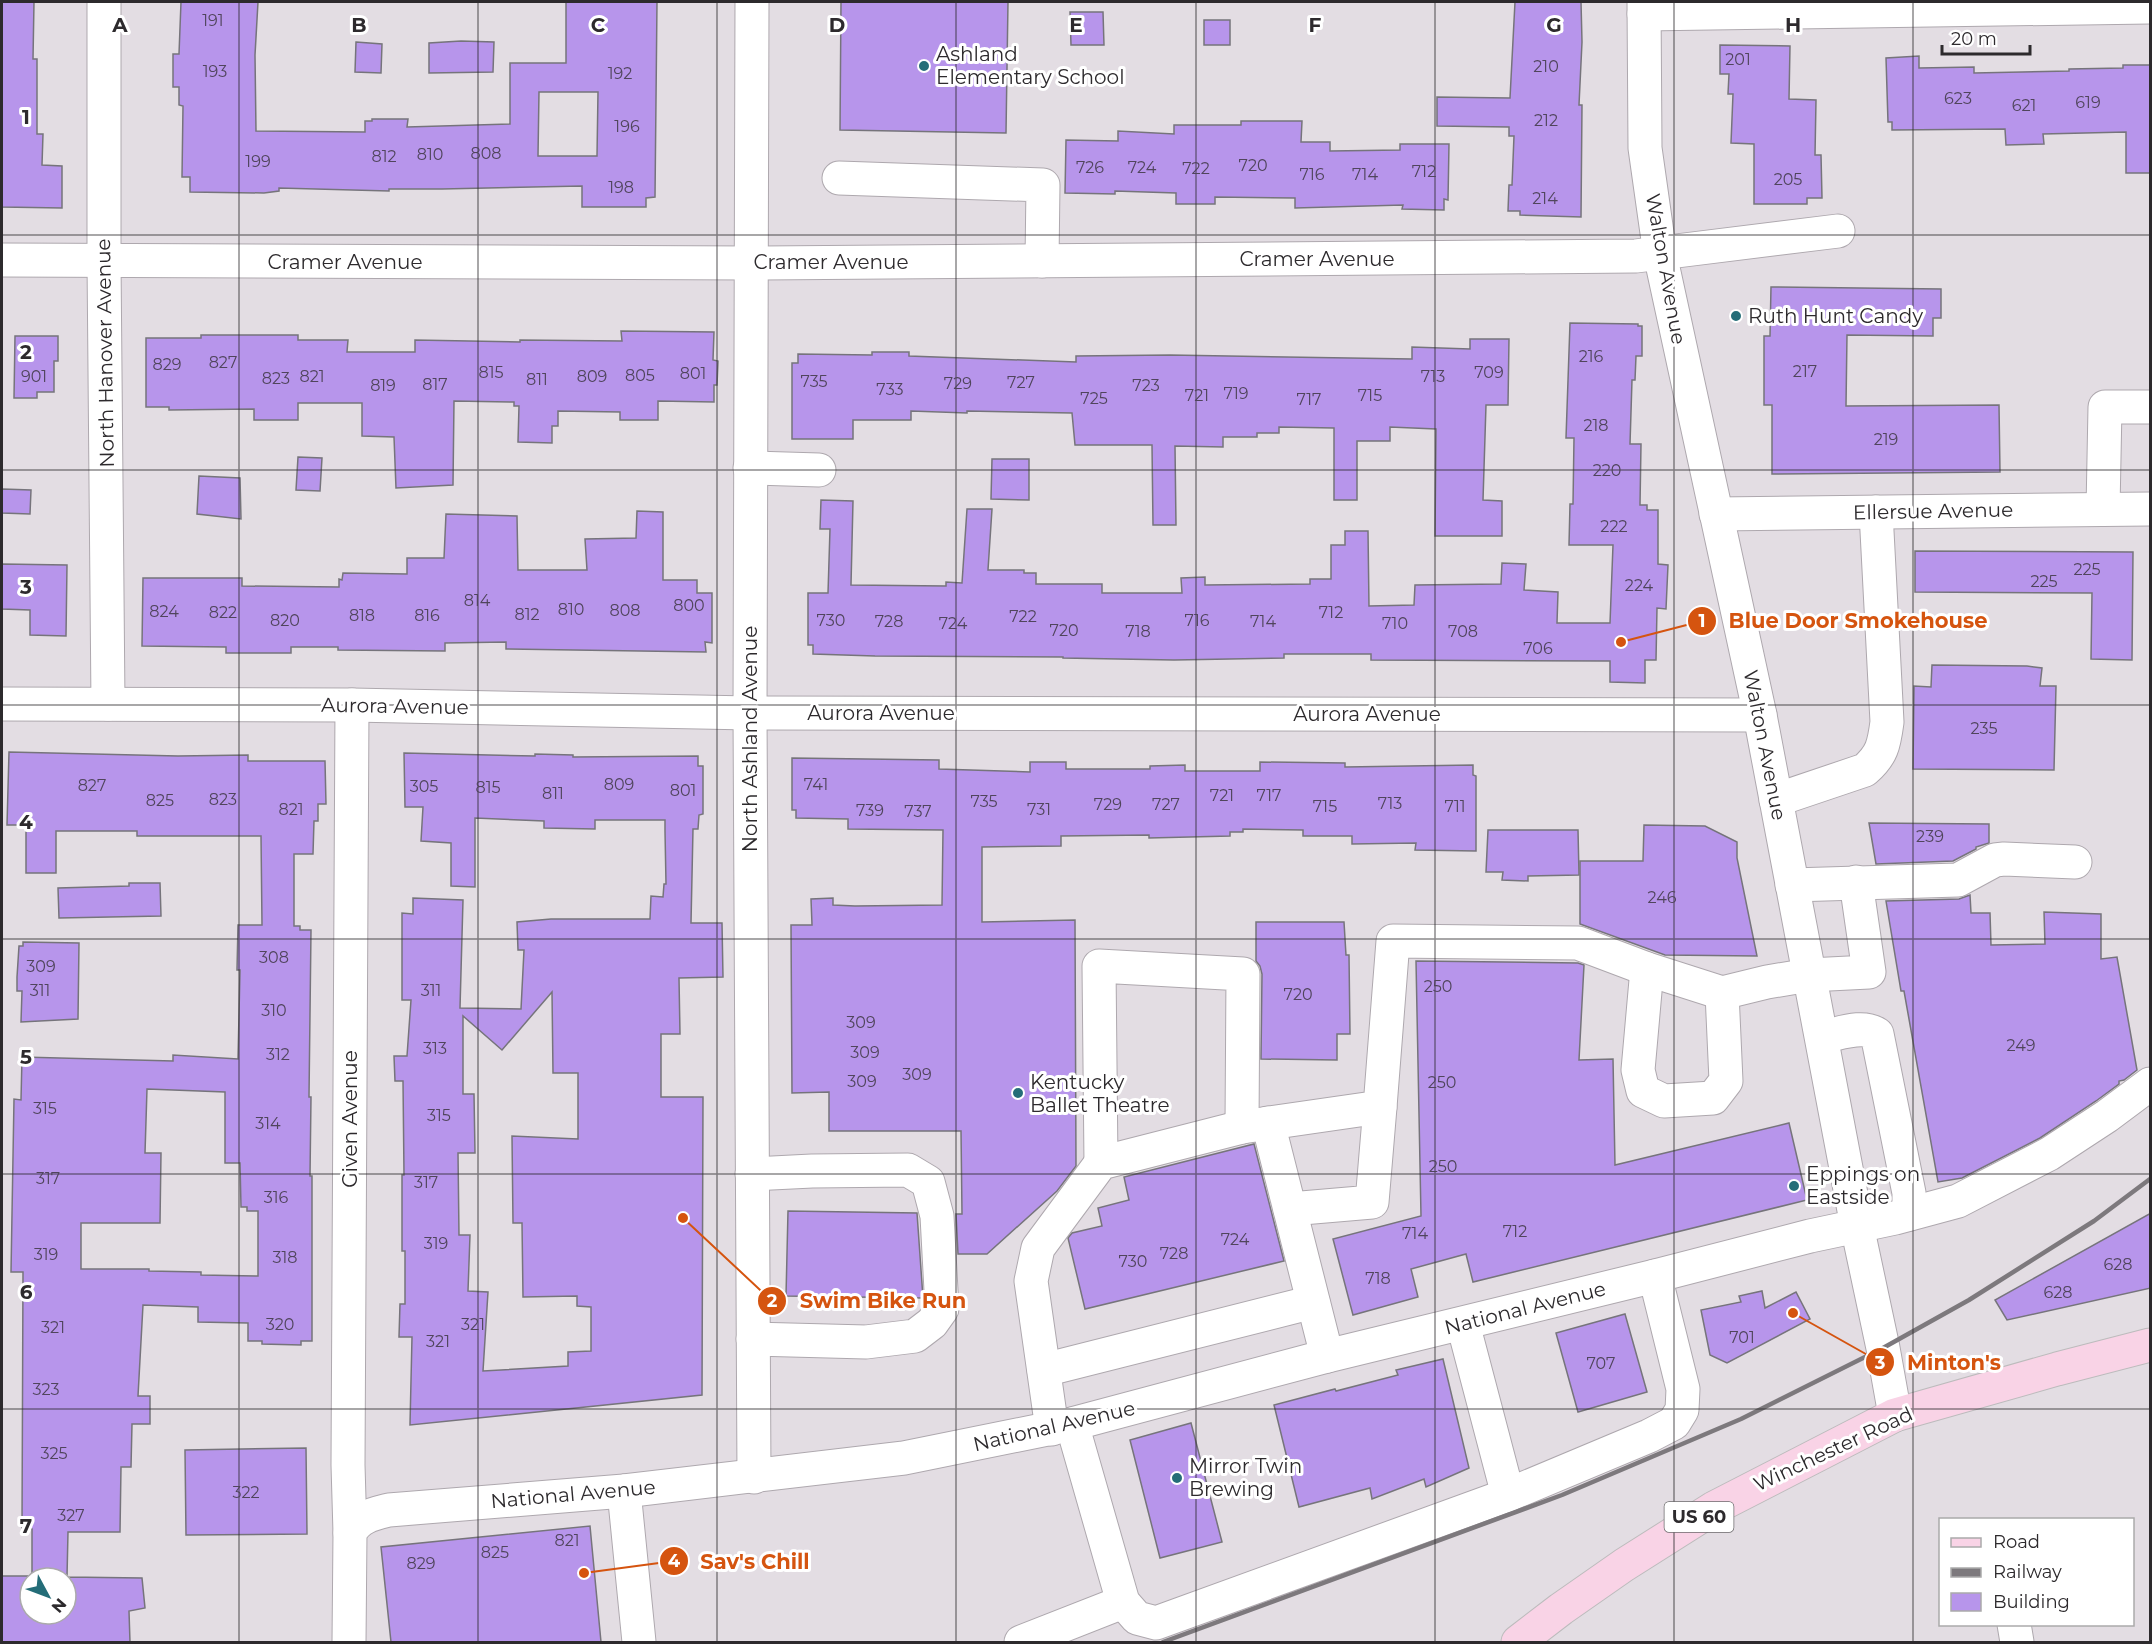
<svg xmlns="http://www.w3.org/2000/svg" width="2152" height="1644" viewBox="0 0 2152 1644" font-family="Montserrat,sans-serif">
  <rect width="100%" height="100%" fill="#e3dde3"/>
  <g fill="#b795eb" stroke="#76747b" stroke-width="1.5" fill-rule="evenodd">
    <path d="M2 2H34L33 59H37V134H43L42 165 62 166V208L2 207Z"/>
    <path d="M181 2H258L255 55 256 131 365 132V121H372V119H408L407 127 510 124V63H566V2H657L655 197 646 198V207H582V186L442 189H389V191L279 188V191L264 193 190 192V177H182L183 106 179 105V87H173V54H179ZM539 92H598L597 156H538Z"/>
    <path d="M841 2H1008L1006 133 840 130Z"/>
    <path d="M1515 2H1581L1582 42 1579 105H1582L1581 217 1520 215V211H1508L1509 185H1512L1514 136H1509V127L1437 126V97L1510 98Z"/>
    <path d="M1070 12H1103L1104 45H1071Z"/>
    <rect x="1204" y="20" width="26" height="25"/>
    <path d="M461 41 494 42 493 72 429 73V43Z"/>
    <path d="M356 42 382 44 381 73 355 72Z"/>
    <path d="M1720 45 1790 46 1789 99 1816 100 1815 155H1821L1822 198H1807V204H1754V144L1731 143 1733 94H1728L1729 74H1720Z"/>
    <path d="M1919 56V68L1974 67V73L2069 71V69L2123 68V65H2151V173H2126V132L2043 134 2044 144 2006 145 2005 129 1892 130V122H1888L1886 58Z"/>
    <path d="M1241 121H1302L1301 142H1330V151L1400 150V144H1449L1448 200 1444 199V210L1402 209 1403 205 1295 208V198L1215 197V204H1176V193L1115 191V194L1065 193 1066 140 1118 141V131L1174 134V125H1241Z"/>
    <path d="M1771 287 1941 289V318H1933V336L1847 335 1846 406 1999 405 2000 472 1772 474V405H1764V336H1770Z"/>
    <path d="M1570 323 1638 324V326H1642V356H1636L1635 380H1632L1630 444H1641L1640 505H1647V510H1658V564L1668 565 1666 609 1657 608 1656 660H1645V683L1610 682V661L1371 660V654H1284V658L1174 660 1063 658V657L875 656 813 654V645H808V593H828L830 529H820L821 500 853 501 851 585 946 586V582L962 583 967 509H992L988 570H1024V573H1036V584H1102V593H1182L1181 578 1205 577V585L1310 584V579H1331V545H1345V531H1368L1369 606 1414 605 1415 585 1501 584 1502 563 1526 564 1524 590 1558 592 1557 623H1610L1613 545H1569L1570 504H1573L1574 438H1566Z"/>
    <path d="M621 331 714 332 713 360 718 361 717 385H714V402L658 401V420H620V412L558 411V426H552V443L518 442 519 406H514V402L454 401 453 485 396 488 394 437 362 436V403H298V420H254V409L169 410V407H146V338H201V335H298V340H348L347 352H415V340L520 342V340L622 341Z"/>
    <path d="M15 336H58V361H54V392H37V398H14Z"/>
    <path d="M1470 339H1509L1508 405H1486L1483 500 1502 501V536H1435L1436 429 1390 427V441H1357V500H1334V428L1279 427V433H1257V437H1223V447L1175 446 1176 525H1153L1152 445H1075L1072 413 967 411V413L911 411V420H853V439H792V363H798V354L872 355V352H909V356L1076 362V356L1170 355 1412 359V347L1470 349Z"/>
    <path d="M298 457 322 458 320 491 296 490Z"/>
    <path d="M992 459H1029V500L991 499Z"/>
    <path d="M199 476 240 478 241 519 197 514Z"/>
    <path d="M2 489 31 490 30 514 2 513Z"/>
    <path d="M637 511 663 512V580H697V593H712V643L705 642 706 652 506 649V642L445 643V651L338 650V647H291V653H226V647L142 646 143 578H242V586L339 587V579L342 580 343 573 407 574V558H444L446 514 517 516 518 570H587L585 539 636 538Z"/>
    <path d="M1915 551 2133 552 2132 660 2091 659 2092 593 1915 592Z"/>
    <path d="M2 564 67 565 66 636 30 635V610L2 609Z"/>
    <path d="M1932 665 2027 666 2042 668 2040 686H2056L2054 770 1913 769 1914 686 1931 687Z"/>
    <path d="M9 752 178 756 248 755V761H325L326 804H318V821H314L313 854H294V926H300V930H311L309 1097H311L310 1176H312V1341H301V1345L262 1344V1341H248V1323L198 1322V1307L143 1305 138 1396H150V1424H132L131 1467H121L120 1532H68L67 1577 142 1578 145 1608 129 1611 130 1642H2V1576H32V1529L22 1528 23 1272H11L14 1099 21 1100 22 1057 173 1061V1055L238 1059 240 970H237L238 925H262L261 836H137V831H56V873H26V825H7ZM147 1089 225 1092V1163H240L241 1207H247V1211H258V1276L201 1275V1272L149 1271V1269H81V1223H160L161 1153H145ZM30 1578H66V1614H30Z"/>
    <path d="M404 753 535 756V754L573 755V757L698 756V766H703V814L699 815 698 829H693L691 923H722L723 977 679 978 680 1034H661V1097H703L702 1395 410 1425 412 1337H399L400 1304H405V1251H402V1175H404L403 1081H395L394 1056H407L411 1000H402V913L413 914V898L463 900 460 1008 521 1009 524 950H518L517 922 551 919H650L651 896 663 897 664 884H666L665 831V820H595V829L544 828V821L475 818V887L451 886V843L421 841 423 807H405ZM552 992 553 1073H578V1139L512 1136 513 1223H522L523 1297 577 1296V1306L591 1307V1351L568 1352V1366L483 1371 488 1292 468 1291 470 1235H459L458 1153H475L474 1094H463V1016L502 1050Z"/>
    <path d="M792 758 939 760V769L1030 772V762H1066V769H1150V766L1185 765V771H1260V762L1345 763V767L1473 765V775L1476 776V851L1415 850 1416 843 1352 844V836H1303V830L1243 829V832H1230V836L1149 838V835L1061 836V846L982 847V922L1075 920 1076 1166 1057 1191 987 1254H958L956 1214H962L961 1131H829V1092L792 1093 791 925H812L811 899 833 898V905L855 906 942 905 943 830 848 829V819L796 818V810H792Z"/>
    <path d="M1869 823 1989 824V843L1976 847V849L1953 861 1876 864Z"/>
    <path d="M1644 825 1705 826 1737 842V858L1757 956 1665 955 1580 924V861H1643Z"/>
    <path d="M1488 830H1578L1579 875 1528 876V881L1502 880 1503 872H1486Z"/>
    <path d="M129 883H160L161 916 59 918 58 888 129 886Z"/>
    <path d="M1970 895 1971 913H1990L1991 945 2045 944 2044 912 2101 914V959L2117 957 2137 1070 2124 1080 2119 1081V1084L2096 1101 2040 1138 1962 1178 1938 1182 1904 991H1901L1886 901 1959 899Z"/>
    <path d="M1256 922H1344L1346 955H1349L1350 1034H1337V1060L1261 1059 1262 974 1260 966 1256 961Z"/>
    <path d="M23 942 79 943 78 1019 21 1022 22 991H17V977L19 946H23Z"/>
    <path d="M1416 961 1578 963 1584 965 1579 1060 1613 1059 1615 1165 1789 1123 1807 1200 1473 1282 1466 1254 1411 1269 1418 1297 1353 1315 1333 1239 1421 1216Z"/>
    <path d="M1254 1144 1284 1261 1085 1309 1068 1238 1072 1233 1102 1226 1098 1208 1129 1200 1124 1177Z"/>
    <path d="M788 1211 917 1213 923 1298 786 1296Z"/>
    <path d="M2151 1213V1288L2007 1320 1995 1300Z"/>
    <path d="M1762 1291 1765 1308 1796 1292 1810 1319 1727 1363 1710 1355 1701 1310 1741 1302 1739 1296Z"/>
    <path d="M1625 1314 1647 1392 1578 1412 1556 1333Z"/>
    <path d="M1443 1359 1469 1468 1426 1487 1424 1479 1372 1499 1370 1488 1299 1507 1274 1405 1335 1389 1336 1391 1398 1375 1396 1370Z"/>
    <path d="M1191 1423 1222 1542 1160 1558 1130 1440Z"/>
    <path d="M306 1448 307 1534 186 1535 185 1450Z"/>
    <path d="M590 1526 601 1642H391L381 1547Z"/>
  </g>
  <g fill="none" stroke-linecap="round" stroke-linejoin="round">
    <g stroke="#aea8ae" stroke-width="35">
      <g id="minor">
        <path d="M104 2V261L108 704"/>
        <path d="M752 2 750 713 754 1477"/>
        <path d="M1644 2 1645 148 1660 254 1760 715 1857 1226 1883 1348 1895 1415"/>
        <path d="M1644 14 2150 7"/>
        <path d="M839 178 1043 185 1042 261"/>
        <path d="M2 260 751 263 1636 256 1838 231"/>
        <path d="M750 468 819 470"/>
        <path d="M2103 509 2105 407H2150"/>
        <path d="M1716 514 2150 509"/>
        <path d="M2 704 352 705 750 713 1760 715"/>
        <path d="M1776 800 1865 770C1882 755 1884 745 1887 722L1876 512"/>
        <path d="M1792 885 1958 880 1995 860 2004 859 2075 862"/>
        <path d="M1647 969 1638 1070 1643 1091 1664 1101 1713 1098 1726 1081 1722 993"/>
        <path d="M1822 1037C1839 1034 1862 1024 1877 1034L1909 1193V1214"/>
        <path d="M1268 1123 1327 1356"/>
        <path d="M1101 1163 1099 966 1243 974 1242 1127"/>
        <path d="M752 1174 812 1171 908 1170 928 1182 937 1216 942 1309 932 1323 915 1336 866 1342 753 1339"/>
        <path d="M1290 1209 1372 1202 1380 1107"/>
        <path d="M1463 1324 1508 1495"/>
        <path d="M1044 1370 1313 1302"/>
        <path d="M1072 1424 1123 1602 1137 1618 1156 1623 1508 1495 1649 1436 1674 1423 1682 1410 1683 1389 1655 1276"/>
        <path d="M1052 1429 1031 1281 1038 1248 1101 1163 1242 1127 1380 1107 1393 941 1578 943 1647 969 1722 993 1767 982 1809 975 1869 972 1856 882"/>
        <path d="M624 1491 639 1642"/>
        <path d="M350 1533 348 1465 352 705"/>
        <path d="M2014 1624 2017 1642"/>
        <path d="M349 1642 350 1533C358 1517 373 1514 389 1510L624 1491 904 1458 1072 1424 1327 1356 1655 1276 1810 1236 1895 1218 1958 1201 2049 1154 2107 1116 2150 1084"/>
        <path d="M1021 1642 1123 1602"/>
      </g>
    </g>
    <g stroke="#bcbbbc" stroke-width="35">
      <path id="major" d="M1518 1642 1561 1609 1624 1565 1714 1508 1895 1415 2057 1369 2150 1345"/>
    </g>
    <use href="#minor" stroke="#fff" stroke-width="33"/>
    <use href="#major" stroke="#f9d3e6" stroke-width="33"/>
    <path stroke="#7d797d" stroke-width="4.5" d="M1163 1642 1562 1495 1741 1419 1883 1348 1969 1300 2094 1221 2150 1179"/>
  </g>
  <path fill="none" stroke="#2d2a2d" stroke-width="1.5" stroke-opacity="0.55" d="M239 2V1642M478 2V1642M717 2V1642M956 2V1642M1196 2V1642M1435 2V1642M1674 2V1642M1913 2V1642M2 235H2150M2 470H2150M2 705H2150M2 939H2150M2 1174H2150M2 1409H2150"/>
  <g fill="#246d78" stroke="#fff" stroke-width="2">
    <circle cx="924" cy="66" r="6"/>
    <circle cx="1736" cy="316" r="6"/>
    <circle cx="1018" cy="1093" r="6"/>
    <circle cx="1794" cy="1186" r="6"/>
    <circle cx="1177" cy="1478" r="6"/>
  </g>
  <g text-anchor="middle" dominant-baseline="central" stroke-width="6" stroke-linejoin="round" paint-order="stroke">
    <g font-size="16" fill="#50455c">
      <text x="213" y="20">191</text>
      <text x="1738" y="59">201</text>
      <text x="1546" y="66">210</text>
      <text x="215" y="71">193</text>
      <text x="620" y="73">192</text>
      <text x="1958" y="98">623</text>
      <text x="2088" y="102">619</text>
      <text x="2024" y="105">621</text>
      <text x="1546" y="120">212</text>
      <text x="627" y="126">196</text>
      <text x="486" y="153">808</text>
      <text x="430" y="154">810</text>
      <text x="384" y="156">812</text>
      <text x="258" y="161">199</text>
      <text x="1253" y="165">720</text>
      <text x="1090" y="167">726</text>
      <text x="1142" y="167">724</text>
      <text x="1196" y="168">722</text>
      <text x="1424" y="171">712</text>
      <text x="1312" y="174">716</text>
      <text x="1365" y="174">714</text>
      <text x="1788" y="179">205</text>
      <text x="621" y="187">198</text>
      <text x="1545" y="198">214</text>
      <text x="1591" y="356">216</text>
      <text x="223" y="362">827</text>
      <text x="167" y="364">829</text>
      <text x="1805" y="371">217</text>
      <text x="491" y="372">815</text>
      <text x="1489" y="372">709</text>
      <text x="693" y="373">801</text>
      <text x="640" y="375">805</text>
      <text x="34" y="376">901</text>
      <text x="312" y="376">821</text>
      <text x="592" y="376">809</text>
      <text x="1433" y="376">713</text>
      <text x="276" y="378">823</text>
      <text x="537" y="379">811</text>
      <text x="814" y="381">735</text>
      <text x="1021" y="382">727</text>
      <text x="958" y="383">729</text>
      <text x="435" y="384">817</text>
      <text x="383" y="385">819</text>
      <text x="1146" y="385">723</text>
      <text x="890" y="389">733</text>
      <text x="1236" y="393">719</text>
      <text x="1197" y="395">721</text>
      <text x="1370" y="395">715</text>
      <text x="1094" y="398">725</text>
      <text x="1309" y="399">717</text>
      <text x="1596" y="425">218</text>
      <text x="1886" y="439">219</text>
      <text x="1607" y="470">220</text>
      <text x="1614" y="526">222</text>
      <text x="2087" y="569">225</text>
      <text x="2044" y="581">225</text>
      <text x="1639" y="585">224</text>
      <text x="477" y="600">814</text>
      <text x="689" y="605">800</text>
      <text x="571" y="609">810</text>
      <text x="625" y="610">808</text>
      <text x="164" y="611">824</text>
      <text x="223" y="612">822</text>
      <text x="1331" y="612">712</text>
      <text x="527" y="614">812</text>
      <text x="362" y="615">818</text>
      <text x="427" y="615">816</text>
      <text x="1023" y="616">722</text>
      <text x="285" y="620">820</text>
      <text x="831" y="620">730</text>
      <text x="1197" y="620">716</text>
      <text x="889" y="621">728</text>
      <text x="1263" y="621">714</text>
      <text x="953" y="623">724</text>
      <text x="1395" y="623">710</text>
      <text x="1064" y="630">720</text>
      <text x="1138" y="631">718</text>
      <text x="1463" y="631">708</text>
      <text x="1538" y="648">706</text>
      <text x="1984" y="728">235</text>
      <text x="619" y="784">809</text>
      <text x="816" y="784">741</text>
      <text x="92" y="785">827</text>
      <text x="424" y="786">305</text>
      <text x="488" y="787">815</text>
      <text x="683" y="790">801</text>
      <text x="553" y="793">811</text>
      <text x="1222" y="795">721</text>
      <text x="1269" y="795">717</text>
      <text x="223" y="799">823</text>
      <text x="160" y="800">825</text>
      <text x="984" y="801">735</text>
      <text x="1390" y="803">713</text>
      <text x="1108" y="804">729</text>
      <text x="1166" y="804">727</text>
      <text x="1325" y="806">715</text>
      <text x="1455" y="806">711</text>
      <text x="291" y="809">821</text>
      <text x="1039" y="809">731</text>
      <text x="870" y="810">739</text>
      <text x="918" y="811">737</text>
      <text x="1930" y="836">239</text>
      <text x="1662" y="897">246</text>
      <text x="274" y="957">308</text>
      <text x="41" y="966">309</text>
      <text x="1438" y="986">250</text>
      <text x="40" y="990">311</text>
      <text x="431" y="990">311</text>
      <text x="1298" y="994">720</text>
      <text x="274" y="1010">310</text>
      <text x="861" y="1022">309</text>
      <text x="2021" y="1045">249</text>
      <text x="435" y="1048">313</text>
      <text x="865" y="1052">309</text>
      <text x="278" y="1054">312</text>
      <text x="917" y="1074">309</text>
      <text x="862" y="1081">309</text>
      <text x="1442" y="1082">250</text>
      <text x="45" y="1108">315</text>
      <text x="439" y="1115">315</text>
      <text x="268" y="1123">314</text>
      <text x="1443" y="1166">250</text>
      <text x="48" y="1178">317</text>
      <text x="426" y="1182">317</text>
      <text x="276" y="1197">316</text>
      <text x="1515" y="1231">712</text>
      <text x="1415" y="1233">714</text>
      <text x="1235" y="1239">724</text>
      <text x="436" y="1243">319</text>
      <text x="1174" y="1253">728</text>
      <text x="46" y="1254">319</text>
      <text x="285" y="1257">318</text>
      <text x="1133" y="1261">730</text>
      <text x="2118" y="1264">628</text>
      <text x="1378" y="1278">718</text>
      <text x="2058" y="1292">628</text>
      <text x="280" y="1324">320</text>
      <text x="473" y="1324">321</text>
      <text x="53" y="1327">321</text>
      <text x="1742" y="1337">701</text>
      <text x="438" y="1341">321</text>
      <text x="1601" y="1363">707</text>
      <text x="46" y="1389">323</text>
      <text x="54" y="1453">325</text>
      <text x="246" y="1492">322</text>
      <text x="71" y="1515">327</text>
      <text x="567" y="1540">821</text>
      <text x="495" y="1552">825</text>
      <text x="421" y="1563">829</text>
    </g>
    <rect fill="#fff" stroke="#6c6a6c" stroke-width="1.5" x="1664.5" y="1502" width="69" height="30" rx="4.5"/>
    <g font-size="18" font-weight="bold" fill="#2d2a2d">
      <text x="1699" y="1517">US 60</text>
    </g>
    <g font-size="20" fill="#2d2a2d" stroke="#fff" text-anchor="start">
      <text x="936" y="54">Ashland<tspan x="936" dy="23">Elementary School</tspan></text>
      <text x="1748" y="316">Ruth Hunt Candy</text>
      <text x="1030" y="1082">Kentucky<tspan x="1030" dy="23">Ballet Theatre</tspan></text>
      <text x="1806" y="1174">Eppings on<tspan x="1806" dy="23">Eastside</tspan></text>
      <text x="1189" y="1466">Mirror Twin<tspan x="1189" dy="23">Brewing</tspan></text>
    </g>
    <g font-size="20" fill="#2d2a2d" stroke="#fff">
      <text x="1317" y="259">Cramer Avenue</text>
      <text x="345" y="262">Cramer Avenue</text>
      <text x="831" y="262">Cramer Avenue</text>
      <text transform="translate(1666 269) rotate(80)">Walton Avenue</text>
      <text transform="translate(105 353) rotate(-91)">North Hanover Avenue</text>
      <text transform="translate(1933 511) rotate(-1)">Ellersue Avenue</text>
      <text transform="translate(395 706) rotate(1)">Aurora Avenue</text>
      <text x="881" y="713">Aurora Avenue</text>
      <text x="1367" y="714">Aurora Avenue</text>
      <text transform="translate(750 739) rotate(-90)">North Ashland Avenue</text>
      <text transform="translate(1765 745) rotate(79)">Walton Avenue</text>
      <text transform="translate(350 1119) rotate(-90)">Given Avenue</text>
      <text transform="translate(1525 1308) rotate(-14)">National Avenue</text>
      <text transform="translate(1054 1426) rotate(-13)">National Avenue</text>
      <text transform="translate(1833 1449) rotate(-25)">Winchester Road</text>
      <text transform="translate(573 1494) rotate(-5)">National Avenue</text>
    </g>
  </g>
  <g font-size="20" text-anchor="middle" font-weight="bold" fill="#2d2a2d" stroke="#fff" stroke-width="6" stroke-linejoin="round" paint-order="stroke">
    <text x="120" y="32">A</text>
    <text x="359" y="32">B</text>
    <text x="598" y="32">C</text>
    <text x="837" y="32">D</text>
    <text x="1076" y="32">E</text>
    <text x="1315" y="32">F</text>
    <text x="1554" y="32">G</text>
    <text x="1793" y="32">H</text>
    <text x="26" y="124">1</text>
    <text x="26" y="359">2</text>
    <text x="26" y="594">3</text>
    <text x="26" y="829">4</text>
    <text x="26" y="1064">5</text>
    <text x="26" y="1299">6</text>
    <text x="26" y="1533">7</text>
  </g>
  <path fill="none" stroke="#d5540f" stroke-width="2" d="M1621 642L1702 621M683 1218L772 1301M1793 1313L1880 1362M584 1573L674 1561"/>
  <g fill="#d5540f" stroke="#fff" stroke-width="2">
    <circle cx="1621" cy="642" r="6"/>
    <circle cx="683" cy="1218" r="6"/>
    <circle cx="1793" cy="1313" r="6"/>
    <circle cx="584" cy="1573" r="6"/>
    <circle cx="1702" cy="621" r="15"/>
    <circle cx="772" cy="1301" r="15"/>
    <circle cx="1880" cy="1362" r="15"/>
    <circle cx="674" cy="1561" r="15"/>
  </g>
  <g font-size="18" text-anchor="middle" font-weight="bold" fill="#fff">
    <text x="1702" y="627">1</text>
    <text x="772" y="1307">2</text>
    <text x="1880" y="1369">3</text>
    <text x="674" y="1567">4</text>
  </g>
  <g font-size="21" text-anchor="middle" font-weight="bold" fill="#d5540f" stroke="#fff" stroke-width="6" stroke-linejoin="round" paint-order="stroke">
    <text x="1858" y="628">Blue Door Smokehouse</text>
    <text x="883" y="1308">Swim Bike Run</text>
    <text x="1954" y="1370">Minton's</text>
    <text x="755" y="1569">Sav's Chill</text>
  </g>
  <rect width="2152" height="1644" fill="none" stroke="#2d2a2d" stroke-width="6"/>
  <rect x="1939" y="1518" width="195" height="108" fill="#ffffff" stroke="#abaaab" stroke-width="1.5"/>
  <rect x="1951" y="1538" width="30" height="9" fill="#f9d3e6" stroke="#abaaab" stroke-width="1.5"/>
  <text x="1993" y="1548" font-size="18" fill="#2d2a2d">Road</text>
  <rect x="1951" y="1568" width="30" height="9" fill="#7d797d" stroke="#abaaab" stroke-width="1.5"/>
  <text x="1993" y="1578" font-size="18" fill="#2d2a2d">Railway</text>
  <rect x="1951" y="1593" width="30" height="18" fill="#b795eb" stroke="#abaaab" stroke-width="1.5"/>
  <text x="1993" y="1608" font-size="18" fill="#2d2a2d">Building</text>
  <g transform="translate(48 1596) rotate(131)"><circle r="28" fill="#ffffff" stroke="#abaaab" stroke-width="1.5"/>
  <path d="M0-4.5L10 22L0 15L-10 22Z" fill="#246d78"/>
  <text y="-9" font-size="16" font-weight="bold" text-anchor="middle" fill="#2d2a2d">N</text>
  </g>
  <path d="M1942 45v9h88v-9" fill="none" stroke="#2d2a2d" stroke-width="3"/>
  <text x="1951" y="45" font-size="18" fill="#2d2a2d" stroke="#ffffff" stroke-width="4.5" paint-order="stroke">20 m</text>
</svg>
